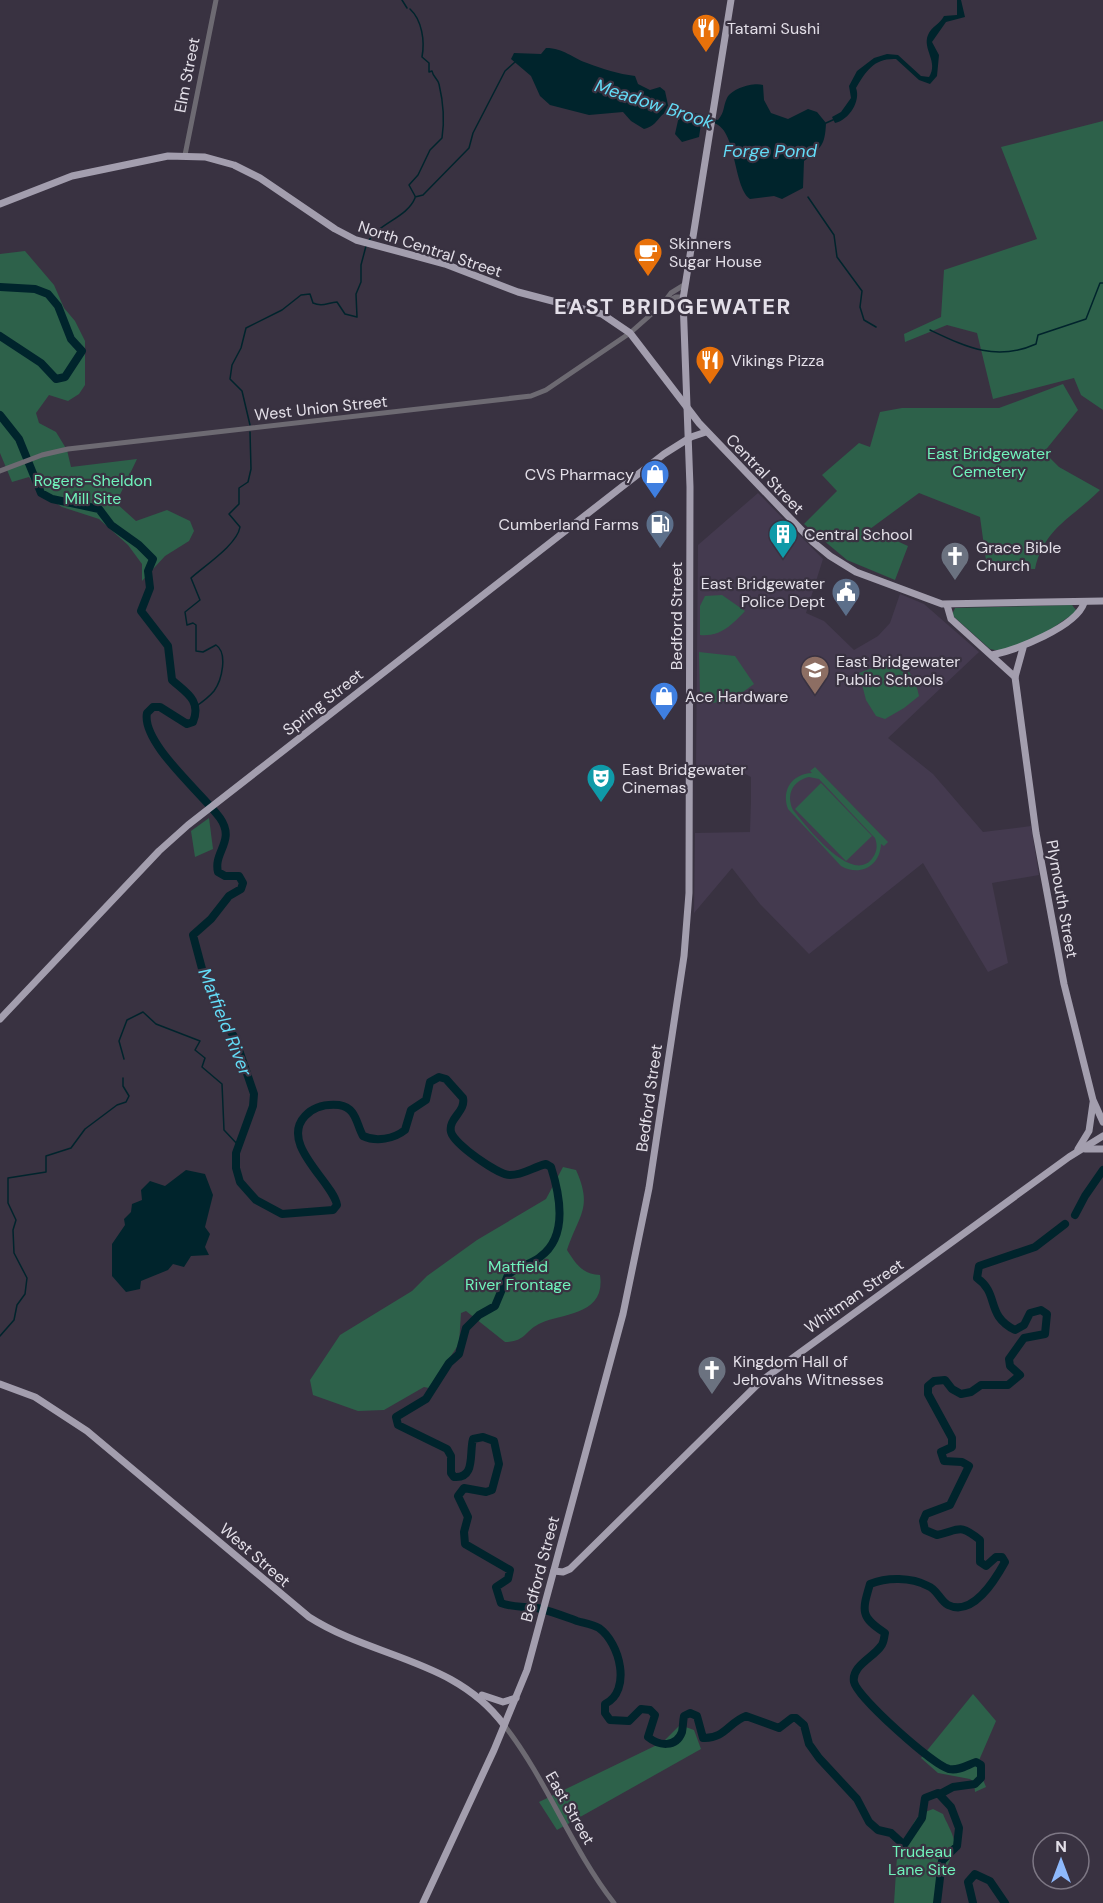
<svg xmlns="http://www.w3.org/2000/svg" width="1103" height="1903" viewBox="0 0 1103 1903" font-family="'DM Sans',sans-serif">
  <rect width="100%" height="100%" fill="#393241"/>
  <path fill="#443a4f" d="M758 493 823 559 806 613 824 621 854 650 878 636 890 623 900 594 924 604 979 652 888 738 933 774 983 832 1031 826 1039 875 992 883 1008 963 988 972 923 863 809 954 760 904 732 868 694 913 695 833 750 832 751 800V777L738 770 696 768 698 545Z"/>
  <g fill="#2d614a" fill-rule="evenodd">
    <path d="M1103 121V410L1081 395 1074 378 993 399 977 333 947 325 905 342 904 334 941 317 944 270 1037 239 1001 147Z"/>
    <path d="M25 251 54 285 64 308 75 321 85 341V385L79 394 68 401 49 395 36 413 39 423 56 432 67 450 71 467 137 459 116 503 136 521 167 510 190 521 194 531 189 541 165 556 142 581V564L128 545 99 519 62 507 41 493 29 477 12 482 0 453V254Z"/>
    <path d="M1063 384 1078 410 1044 452 1059 467 1100 490C1071 519 1044 528 1035 569L987 568 980 517 919 493 870 529 908 546 895 580 847 560 804 524 837 491 822 475 859 443 870 447 880 412 902 408H999Z"/>
    <path d="M722 595 745 611C732 625 720 637 700 635V606L705 596Z"/>
    <path d="M1072 605 1076 610 1075 613C1052 627 1018 657 990 649L952 615 955 608Z"/>
    <path d="M699 652 735 656 754 684 732 700 712 703 700 695Z"/>
    <path d="M885 663C907 662 915 677 919 696L904 708 885 719 876 716 866 700 859 673Z"/>
    <path d="M815 767 888 842 884 846 881 844C880 866 860 877 841 866L788 809C781 790 792 774 812 773L810 771ZM809 777 819 779 875 838C878 846 877 853 871 860 850 883 806 826 793 810 786 795 792 781 809 777Z"/>
    <path d="M821 783 872 836 846 861 795 809Z"/>
    <path d="M209 818 213 849 195 857 191 831Z"/>
    <path d="M563 1167 576 1170C593 1208 579 1214 567 1250 576 1264 582 1274 600 1275 606 1315 564 1313 541 1323 525 1330 526 1342 505 1342L466 1311 461 1313 459 1344 429 1388 424 1387 384 1410 358 1411 313 1395 310 1380 340 1335 412 1291 427 1276 477 1240 546 1199Z"/>
    <path d="M973 1694 996 1721 977 1765 986 1787 975 1792 974 1782 970 1779 938 1773 921 1758Z"/>
    <path d="M680 1725 694 1730 701 1749 557 1830 539 1802 663 1742Z"/>
    <path d="M933 1809 943 1814C946 1822 952 1831 954 1840 957 1856 935 1883 934 1903H894L898 1841 908 1840C913 1822 915 1815 933 1809Z"/>
  </g>
  <g fill="#00242c">
    <path d="M957 0H961L965 17 946 22 932 42 939 55 937 76 930 84 919 80 896 59C874 58 866 71 856 88 861 101 849 120 835 123L832 117 841 112 851 98 849 86 857 71 874 58 887 54 898 55 921 76 929 77C939 62 922 49 928 35 931 27 940 24 944 16L957 15Z"/>
    <path d="M546 48C564 48 572 58 587 63 603 69 618 74 635 76L638 84 650 90 660 87 665 91 668 105 680 112 702 114 705 117 718 120C725 112 723 106 727 98 732 88 754 82 763 85L764 100 771 113 788 119 808 109 817 112 826 123C825 146 821 148 804 161L803 188 782 199 774 196 750 199C730 184 739 111 701 124L699 137 682 142 675 134 679 116C658 104 663 125 644 129L631 121 623 112 589 115 550 105 540 96 531 76 511 59 514 53 541 54Z"/>
    <path d="M186 1170 205 1174 213 1195 205 1227 210 1234 205 1247 209 1255 191 1256 184 1267 173 1264 168 1270 141 1281 140 1289 126 1292 112 1276V1244L125 1225 124 1219 131 1212 132 1204 142 1200 141 1190 150 1181 165 1186Z"/>
  </g>
  <g fill="none" stroke-linecap="round" stroke-linejoin="round">
    <g stroke="#00242c" stroke-width="1.5">
      <path d="M402 0 407 8"/>
      <path d="M410 9C422 20 425 41 422 57L429 63V72L432 71C433 77 438 79 439 84 443 101 445 119 442 138L430 150 418 175 409 185 415 196"/>
      <path d="M826 123 835 119"/>
      <path d="M415 197 423 195 469 148 473 133 505 71 515 62"/>
      <path d="M808 197 834 235 837 257 862 291 860 307 864 320 876 327"/>
      <path d="M368 242C378 223 407 218 415 198"/>
      <path d="M930 330C966 347 996 362 1036 344L1038 335 1086 319 1100 283H1103"/>
      <path d="M250 425 242 391 230 379 232 365 241 348 246 328 282 310 301 295 310 294 313 303C322 307 327 303 337 302L345 314 357 317 356 294 361 282V265L366 246"/>
      <path d="M195 707C201 703 209 697 214 691 222 680 228 653 216 645L203 652 196 651V625L193 623 187 625 185 612 200 600 191 578C204 566 237 545 240 527L229 514 239 504V488L248 482 251 469 250 432"/>
      <path d="M124 1059 119 1041 127 1020 143 1012 156 1024 200 1041 195 1050 205 1058 202 1067 222 1084 224 1130 239 1146"/>
      <path d="M0 1336 14 1320 17 1305 25 1294 27 1278 14 1253 13 1230 16 1220 8 1203V1178L46 1172V1156L71 1148 85 1129 117 1105 126 1102 129 1096 123 1086V1078"/>
    </g>
    <g stroke="#00242c" stroke-width="8">
      <path d="M0 287 35 289 48 294 58 306 71 339 82 351 65 377 56 379 41 363 0 336"/>
      <path d="M0 415 19 439 41 493 52 499 99 509 111 525 139 545 153 559 148 571 150 588 141 611 168 646 172 680C185 692 202 700 193 722L187 724 160 707H153L147 713C141 743 203 794 220 818 236 841 213 852 218 872L225 876H239L243 883 241 889 229 896 211 919 193 935 205 980 219 1014 235 1038 254 1094 253 1106 236 1153V1168L240 1182 256 1200 282 1214 333 1210 337 1205C333 1182 279 1144 305 1116 314 1106 327 1104 339 1105 357 1108 356 1124 363 1136 376 1142 394 1139 405 1130L411 1110 426 1100 430 1082 439 1077 446 1079 463 1098C466 1112 448 1118 451 1132 454 1144 498 1175 510 1175 524 1175 533 1167 546 1164L551 1167C560 1195 568 1237 540 1257 530 1265 517 1266 508 1275L495 1306 479 1315 466 1328 459 1354 449 1363 426 1399 396 1417 398 1425 447 1449 451 1456V1473L454 1477C476 1479 469 1453 473 1439L483 1437 494 1441 499 1464 492 1490 486 1492 464 1488 458 1496 468 1517 464 1532 465 1544 510 1570 508 1579 496 1587 501 1603C514 1608 524 1606 537 1608 551 1611 563 1616 577 1621 584 1623 593 1624 599 1628 620 1643 632 1691 605 1704V1713L610 1720 629 1721 641 1709 650 1710 655 1715 648 1737C659 1746 676 1748 682 1732 683 1727 683 1721 684 1716L690 1713 697 1716 703 1738C725 1739 729 1722 746 1716L779 1728 792 1718H796L804 1725 809 1744 819 1758 857 1799 869 1822 878 1830 891 1833 904 1845 922 1818 925 1798 938 1793 951 1807 959 1828 957 1846 942 1861 937 1903"/>
      <path d="M1075 1215 1085 1196 1103 1170"/>
      <path d="M940 1794 953 1787 975 1784 981 1778V1765L976 1762C967 1765 959 1771 949 1769 933 1765 857 1697 854 1682 851 1666 874 1657 881 1646 884 1643 884 1637 885 1633 860 1617 862 1611 870 1584 887 1577 911 1577 928 1586 937 1589 940 1601 948 1605 973 1617 995 1580 1005 1562L1002 1557H996L986 1566 980 1562V1540C959 1523 960 1530 937 1535L925 1530 923 1521 926 1514 950 1505 969 1466 962 1462 944 1461 941 1452 952 1447V1438L928 1394V1386L934 1381 945 1380 952 1389 961 1394 971 1392 981 1385H1008L1020 1375 1010 1366 1009 1359 1024 1338 1045 1334 1047 1314 1041 1310 1030 1313 1024 1325 1015 1330C985 1315 1000 1294 977 1278L979 1266 1035 1247 1065 1224"/>
      <path d="M973 1903 968 1882 975 1874 990 1881 1005 1903"/>
    </g>
    <g stroke="#6d6a72" stroke-width="5">
      <path d="M185 155 216 0"/>
      <path d="M665 301 671 293 684 285"/>
      <path d="M0 471 42 455 68 449 531 396 546 390 630 333 664 303 676 297H683"/>
      <path d="M504 1725C547 1780 571 1848 614 1903"/>
    </g>
    <g stroke="#a39eae" stroke-width="7">
      <path d="M0 204 72 176 168 156 205 157 234 165 260 178 335 229 356 240 445 264 518 292 602 314 630 333 699 423 813 542 830 556 856 572 942 604 1103 601"/>
      <path d="M947 605 951 619 1015 677 1036 833 1064 984 1093 1100 1103 1122"/>
      <path d="M992 655C1016 650 1076 627 1084 603"/>
      <path d="M1015 677 1023 648"/>
      <path d="M0 1019 159 851 188 825 664 454 691 437 706 432"/>
      <path d="M1078 1149 1089 1131 1093 1103"/>
      <path d="M1085 1149H1103"/>
      <path d="M0 1384 35 1397 87 1431 309 1617C375 1659 455 1659 504 1725"/>
      <path d="M554 1571 563 1572 570 1569 761 1381 1069 1157 1103 1136"/>
      <path d="M482 1695 503 1702 516 1698"/>
      <path d="M423 1903 494 1750 527 1670 623 1314 649 1188 684 956 689 893 690 487 683 299 731 0"/>
    </g>
  </g>
  <defs>
    <g id="restaurant-pin" transform="scale(1.5)"><path d="M0 17L-7.5 6A9.5 9.5 0 1 1 7.5 6Z" fill="#e8710a" stroke="#393241"/><path d="M-5-6h1v4h1v-4h1v4h1v-4h1v5L-1.5 .5V6h-2V.5L-5-1ZM5-6V6H3V1.5H1.5Q1.5-4 5-6Z" fill="#fff"/></g>
    <g id="cafe-pin" transform="scale(1.5)"><path d="M0 17L-7.5 6A9.5 9.5 0 1 1 7.5 6Z" fill="#e8710a" stroke="#393241"/><path d="M-5.5-4.5H6V0H3Q3 3.5 0 3.5H-2.5Q-5.5 3.5-5.5 0ZM3-3.2v2h1.7v-2ZM-6 4.5H4V6H-6Z" fill="#fff"/></g>
    <g id="shop-pin" transform="scale(1.5)"><path d="M0 17L-7.5 6A9.5 9.5 0 1 1 7.5 6Z" fill="#3f7fe0" stroke="#393241"/><path d="M-5-2.5h2.3a2.7 3.5 0 0 1 5.4 0H5L5.5 6h-11ZM-1.5-2.5h3a1.5 2.3 0 0 0-3 0Z" fill="#fff"/></g>
    <g id="fuel-pin" transform="scale(1.5)"><path d="M0 17L-7.5 6A9.5 9.5 0 1 1 7.5 6Z" fill="#5c6f8a" stroke="#393241"/><path d="M-5.5-6h7V0h2V4h1.3V-2.5L3-4.5l.8-.8L6-3V5H2.5V1h-1V6h-7ZM-4.2-4.7v3.2H.2V-4.7Z" fill="#fff"/></g>
    <g id="building-pin" transform="scale(1.5)"><path d="M0 17L-7.5 6A9.5 9.5 0 1 1 7.5 6Z" fill="#0f9aa8" stroke="#393241"/><path d="M-4-6H4V6H1V3H-1V6H-4ZM-2.5-4.3h1.7v1.8h-1.7ZM.8-4.3h1.7v1.8H.8ZM-2.5-1h1.7V.8h-1.7ZM.8-1h1.7V.8H.8Z" fill="#fff"/></g>
    <g id="church-pin" transform="scale(1.5)"><path d="M0 17L-7.5 6A9.5 9.5 0 1 1 7.5 6Z" fill="#6b7280" stroke="#393241"/><path d="M-1.2-6h2.4v3.5h3.3v2.4h-3.3V6h-2.4V-.1h-3.3v-2.4h3.3Z" fill="#fff"/></g>
    <g id="civic-pin" transform="scale(1.5)"><path d="M0 17L-7.5 6A9.5 9.5 0 1 1 7.5 6Z" fill="#5c6f8a" stroke="#393241"/><path d="M-.6-6.5H3V-4.5H.6V-3L4-1V1h2V6H-6V1h2V-1L-.6-3ZM-1.2 2.5V6h2.4V2.5Z" fill="#fff"/></g>
    <g id="school-pin" transform="scale(1.5)"><path d="M0 17L-7.5 6A9.5 9.5 0 1 1 7.5 6Z" fill="#8d6e63" stroke="#393241"/><path d="M0-5L7-2L0 1L-7-2ZM-4 1L0 2.5L4 1V4Q0 6-4 4Z" fill="#fff"/></g>
    <g id="theatre-pin" transform="scale(1.5)"><path d="M0 17L-7.5 6A9.5 9.5 0 1 1 7.5 6Z" fill="#0f9aa8" stroke="#393241"/><path d="M-5-5.5Q0-4 5-5.5V0Q5 5 0 6Q-5 5-5 0ZM-3.3-2.5H-1v1.5H-3.3ZM1-2.5H3.3v1.5H1ZM-2.8 1Q0 5.5 2.8 1Z" fill="#fff"/></g>
  </defs>
  <g fill-rule="evenodd">
    <use href="#restaurant-pin" x="706" y="28"/>
    <use href="#cafe-pin" x="648" y="252"/>
    <use href="#restaurant-pin" x="710" y="360"/>
    <use href="#shop-pin" x="655" y="474"/>
    <use href="#fuel-pin" x="660" y="524"/>
    <use href="#building-pin" x="783" y="534"/>
    <use href="#church-pin" x="955" y="556"/>
    <use href="#civic-pin" x="846" y="592"/>
    <use href="#school-pin" x="815" y="670"/>
    <use href="#shop-pin" x="664" y="696"/>
    <use href="#theatre-pin" x="601" y="778"/>
    <use href="#church-pin" x="712" y="1370"/>
  </g>
  <g text-anchor="middle" dominant-baseline="central" stroke-width="4.5" stroke-linejoin="round" paint-order="stroke">
    <g font-size="16" fill="#e3dfe8" stroke="#393241" text-anchor="start">
      <text x="727" y="28">Tatami Sushi</text>
      <text x="669" y="243">Skinners<tspan x="669" dy="18">Sugar House</tspan></text>
      <text x="731" y="360">Vikings Pizza</text>
      <text x="634" y="474" text-anchor="end">CVS Pharmacy</text>
      <text x="639" y="524" text-anchor="end">Cumberland Farms</text>
      <text x="804" y="534">Central School</text>
      <text x="976" y="547">Grace Bible<tspan x="976" dy="18">Church</tspan></text>
      <text x="825" y="583" text-anchor="end">East Bridgewater<tspan x="825" dy="18">Police Dept</tspan></text>
      <text x="836" y="661">East Bridgewater<tspan x="836" dy="18">Public Schools</tspan></text>
      <text x="685" y="696">Ace Hardware</text>
      <text x="622" y="769">East Bridgewater<tspan x="622" dy="18">Cinemas</tspan></text>
      <text x="733" y="1361">Kingdom Hall of<tspan x="733" dy="18">Jehovahs Witnesses</tspan></text>
    </g>
    <g font-size="16" fill="#e3dfe8" stroke="#393241">
      <text transform="translate(187 75) rotate(-79)">Elm Street</text>
      <text transform="translate(430 249) rotate(18)">North Central Street</text>
      <text transform="translate(321 408) rotate(-6)">West Union Street</text>
      <text transform="translate(765 474) rotate(46)">Central Street</text>
      <text transform="translate(676 616) rotate(-90)">Bedford Street</text>
      <text transform="translate(323 702) rotate(-38)">Spring Street</text>
      <text transform="translate(1062 899) rotate(80)">Plymouth Street</text>
      <text transform="translate(649 1098) rotate(-82)">Bedford Street</text>
      <text transform="translate(854 1296) rotate(-35)">Whitman Street</text>
      <text transform="translate(255 1555) rotate(41)">West Street</text>
      <text transform="translate(540 1569) rotate(-75)">Bedford Street</text>
      <text transform="translate(570 1808) rotate(60)">East Street</text>
    </g>
    <g font-size="16" fill="#70f3bb" stroke="#393241">
      <text x="989" y="453">East Bridgewater<tspan x="989" dy="18">Cemetery</tspan></text>
      <text x="93" y="480">Rogers-Sheldon<tspan x="93" dy="18">Mill Site</tspan></text>
      <text x="518" y="1266">Matfield<tspan x="518" dy="18">River Frontage</tspan></text>
      <text x="922" y="1851">Trudeau<tspan x="922" dy="18">Lane Site</tspan></text>
    </g>
    <g font-size="18" font-style="italic" fill="#63dcf7" stroke="#393241">
      <text transform="translate(654 104) rotate(18)">Meadow Brook</text>
      <text x="770" y="151">Forge Pond</text>
      <text transform="translate(225 1022) rotate(68)">Matfield River</text>
    </g>
    <g font-size="22" font-weight="bold" letter-spacing="1.5" fill="#e3dfe8" stroke="#393241">
      <text x="673" y="306">EAST BRIDGEWATER</text>
    </g>
  </g>
  <g transform="translate(1061 1861)"><circle r="28" fill="#393241" stroke="#7d7784" stroke-width="1.5"/>
  <path d="M0-4.5L10 22L0 15L-10 22Z" fill="#8eb9fc"/>
  <text y="-9" font-size="16" font-weight="bold" text-anchor="middle" fill="#e3dfe8">N</text>
  </g>
</svg>
